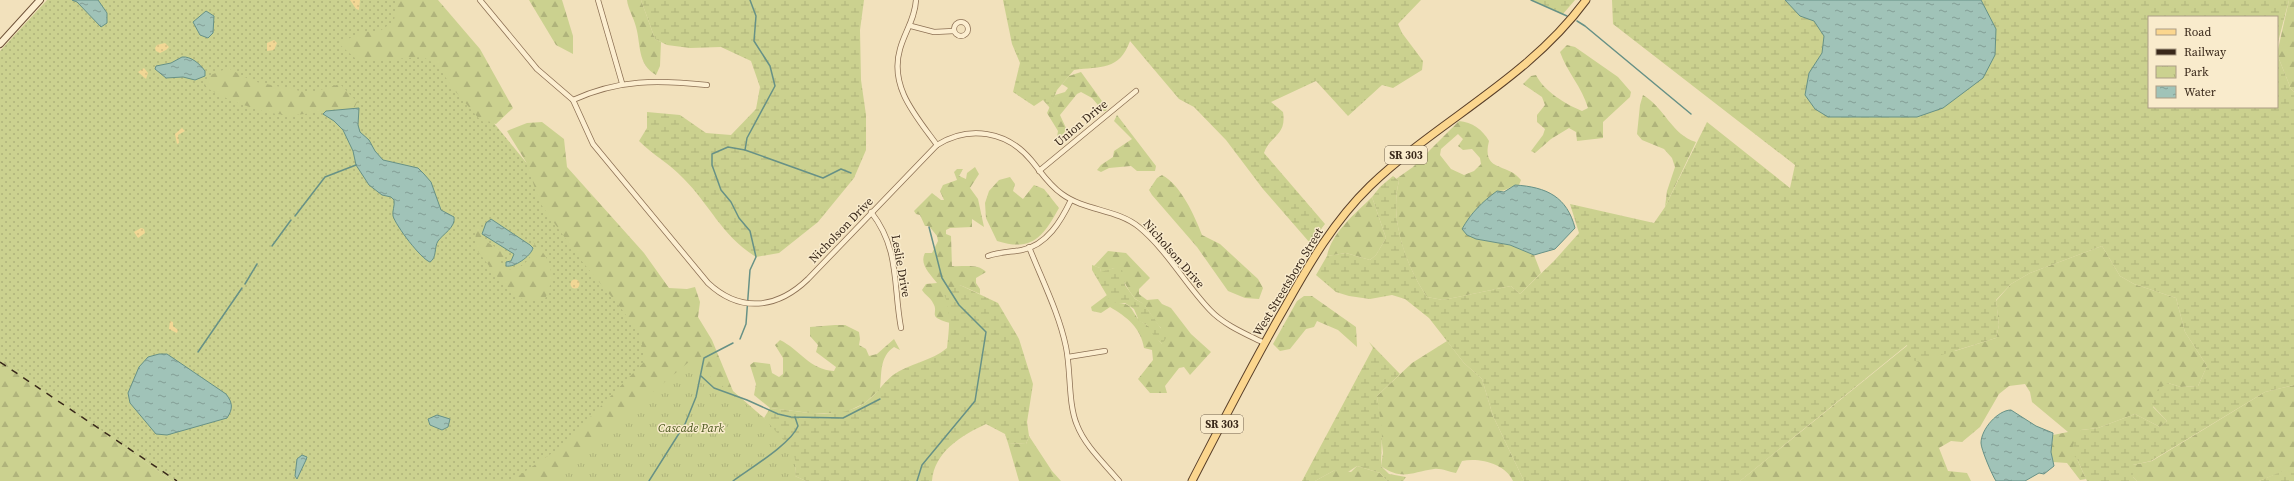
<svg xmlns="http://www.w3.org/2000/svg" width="2294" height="481" viewBox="0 0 2294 481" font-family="'Source Serif 4',serif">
  <defs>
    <pattern id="grass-dots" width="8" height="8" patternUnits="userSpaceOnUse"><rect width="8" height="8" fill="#cbd18f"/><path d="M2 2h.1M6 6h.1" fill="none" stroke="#afb37b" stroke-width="1.8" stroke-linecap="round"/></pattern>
    <pattern id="forest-firs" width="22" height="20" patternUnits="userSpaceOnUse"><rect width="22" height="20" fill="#cbd18f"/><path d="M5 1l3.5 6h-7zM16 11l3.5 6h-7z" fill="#afb37b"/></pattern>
    <pattern id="wetland-marsh" width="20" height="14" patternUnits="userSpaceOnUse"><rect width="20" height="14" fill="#cbd18f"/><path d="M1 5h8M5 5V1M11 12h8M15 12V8" fill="none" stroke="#afb37b"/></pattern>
    <pattern id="sand-dots" width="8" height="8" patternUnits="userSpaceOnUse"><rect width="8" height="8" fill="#f2d795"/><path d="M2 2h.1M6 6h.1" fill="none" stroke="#d0b980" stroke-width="1.8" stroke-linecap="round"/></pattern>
    <pattern id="park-tufts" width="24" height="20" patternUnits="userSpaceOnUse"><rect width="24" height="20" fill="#cbd18f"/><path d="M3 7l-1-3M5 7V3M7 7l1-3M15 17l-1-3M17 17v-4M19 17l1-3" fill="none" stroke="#afb37b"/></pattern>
    <pattern id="water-ripples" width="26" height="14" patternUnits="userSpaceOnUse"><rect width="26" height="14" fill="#a0c3b8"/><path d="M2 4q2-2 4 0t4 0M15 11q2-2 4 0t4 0" fill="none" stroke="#839e95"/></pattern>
  </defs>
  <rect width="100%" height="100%" fill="#f2e1bc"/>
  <path fill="url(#grass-dots)" d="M47 0H397L484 111 669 337 546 481H172L0 359V51Z"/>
  <g fill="url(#forest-firs)" fill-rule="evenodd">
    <path d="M397 0H438L480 49 513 108 496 124 481 121 455 91 437 65 423 57 365 61 355 58 339 44 361 32 380 31 394 21Z"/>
    <path d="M529 0H562L573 36V54L556 45Z"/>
    <path d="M627 0H641L655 39 661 42 660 66 656 75C637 64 641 44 636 27 634 18 628 9 627 0Z"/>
    <path d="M2289 0H2294V92L2291 89 2277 54Z"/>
    <path d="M1567 45 1575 47 1618 77 1631 92 1630 97 1603 122V138L1577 141 1576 132 1569 128 1551 139 1535 153 1531 151 1543 135 1545 129 1537 122V115L1545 105 1542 97 1523 84 1531 76 1536 75C1544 91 1565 104 1582 111L1588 108C1582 87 1567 72 1560 52Z"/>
    <path d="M228 68 252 81 310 93 340 84 357 102 354 109C332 107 312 115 290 115 265 115 225 100 204 86L208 76Z"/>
    <path d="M1081 72 1107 108 1106 111H1103L1092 98 1081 92 1077 94 1060 115 1066 128 1062 140H1059L1057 137 1058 131 1047 113 1055 95 1065 92 1068 88 1062 84 1069 76Z"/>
    <path d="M1643 95C1664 107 1672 135 1696 142L1665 207 1667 191 1675 167 1672 158 1664 149 1642 140 1637 134 1640 105Z"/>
    <path d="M1117 115 1156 166 1155 171H1137L1131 166 1109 168 1101 172 1097 170 1101 165 1113 157 1114 151 1132 139 1114 121Z"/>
    <path d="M1459 121C1472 122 1483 130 1489 141 1481 173 1508 162 1521 180L1519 185C1511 185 1506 192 1497 191L1470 216 1476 239 1510 245 1534 255 1541 273 1520 294 1511 286 1443 300 1427 297C1406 266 1389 219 1399 181L1396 179 1413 167ZM1458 134 1463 139 1458 146 1463 150 1472 149 1480 158 1481 164 1474 171 1464 175 1451 169 1440 155 1441 149Z"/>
    <path d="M542 122 564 139 567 167 644 253 669 288 687 289 695 287 700 302 698 317 712 340 733 391 764 418 793 451 795 476 806 481H511L561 447 645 361 640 334 620 307 580 259 540 203 526 162 507 131 527 123Z"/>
    <path d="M975 167 979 174 970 188 978 199 984 227 972 219V227L950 228 946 230V234L951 236 952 266C963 267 978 263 986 272L976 278V283L980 289V294L960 285 949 304 950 323C925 316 940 314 933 303 931 298 925 295 922 290L926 284 937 283C930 274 919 264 925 253H932L938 241 937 236 929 226H925L920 215 916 214 914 211 932 193 941 200H944L940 191 943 185 957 180 954 172 957 169H963L959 176 966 179 967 173Z"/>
    <path d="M1162 175C1180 184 1195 216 1202 235L1220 244 1258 279 1263 288 1259 299 1245 298 1228 291 1197 247 1152 195 1149 190 1157 178Z"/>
    <path d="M1010 177 1015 184 1013 191 1023 199 1034 185 1044 189 1059 208C1043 237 1032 252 997 241L986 218 985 203 989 191 999 180Z"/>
    <path d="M1372 197 1386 238 1376 255 1370 260 1346 253 1327 256C1332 232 1355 214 1372 197Z"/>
    <path d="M476 228H485L482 239 508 255 500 260 503 268C520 273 527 262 536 249L533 240C551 260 557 274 545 299 535 301 522 301 514 295 505 289 484 258 475 248Z"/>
    <path d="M2102 246 2120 276 2134 284 2176 298 2185 332 2207 366 2198 386 2181 387 2168 383 2153 407 2167 421 2160 427 2135 414 2098 428 2081 430 2077 459 2086 479 2080 480 2067 463 2053 462 2051 452 2053 435 2068 432 2032 402 2030 392 2025 384 2009 386 1999 394 1980 427 1962 442 1951 441 1939 448 1948 471 1967 473 1971 481H1740L1908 345 1955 351 1996 338 1999 325 1996 301 2011 284 2030 273Z"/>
    <path d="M1108 251 1126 253 1150 278 1139 289V294L1147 300 1158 299 1162 304 1171 308 1191 334 1211 352 1190 375 1184 367 1179 368 1165 386 1167 393H1150L1138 379 1153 360 1152 350 1144 348C1141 328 1127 317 1110 307L1101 313 1092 311 1091 307 1107 295 1116 303C1133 303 1130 309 1139 320 1141 322 1144 323 1147 325 1153 330 1156 338 1162 344L1161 328C1154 321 1151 313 1145 306 1141 301 1136 301 1133 296 1125 286 1123 276 1114 268L1101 273 1100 268 1094 266Z"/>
    <path d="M1304 296H1312L1356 327 1357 347 1338 330 1317 321 1314 327 1306 329 1290 349 1280 351 1273 344 1297 301Z"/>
    <path d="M835 325H845L859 332 860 339 859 345 866 349 869 356 877 354 894 339 900 350 894 347C879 357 882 374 880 389L865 403 844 413H810L770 408 754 395 756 384 750 365 754 362 770 364 772 373 779 377 783 374V358L775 345 780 340C799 349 810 370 834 371L836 367 816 352 818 345 810 336V327Z"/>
    <path d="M1447 341 1464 363 1482 379 1493 416 1524 481H1513C1506 464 1479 457 1462 461L1456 473C1449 472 1441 468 1434 469 1412 472 1402 481 1381 466L1383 453 1377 396 1412 363Z"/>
    <path d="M0 358 172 481H0Z"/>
    <path d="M2294 385V467L2259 481H2137L2133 477V465L2152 461 2265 392Z"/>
    <path d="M1029 436 1052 471 1061 481H1019L1008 443 1026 444Z"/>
    <path d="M1357 466 1380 473 1387 481H1315L1335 470 1351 472Z"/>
  </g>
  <g fill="url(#wetland-marsh)">
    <path d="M641 0H864L860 30 861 80 866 115V150L854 178 818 222 779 253 756 257C721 235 711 206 683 178 670 164 653 155 639 141L647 128V112L680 115 706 133 731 135 756 109 760 87 751 61 721 47 690 48 667 45 655 39Z"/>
    <path d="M1003 0H1421L1398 24 1402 33 1423 61 1422 70 1393 88 1382 85 1348 116 1316 81 1271 102 1283 112C1287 136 1270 135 1264 153L1325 224 1310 243 1263 189 1226 140 1194 107 1179 99 1130 41C1119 71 1101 66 1074 70L1057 90 1050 108 1043 100 1034 106 1013 92 1020 63 1012 44Z"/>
    <path d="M1531 0H1575L1563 14Z"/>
    <path d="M1612 0H2289L2277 46V17H2149V107H2277V54L2291 89 2294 92V385L2265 392 2151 461 2133 465V477L2137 481H2087L2077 459 2071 452 2075 439 2081 430 2098 428 2135 414 2160 427 2167 421 2153 406 2151 401 2158 389 2168 383 2181 387 2198 386 2207 366 2185 332 2176 298 2134 284 2120 276 2102 246 2030 273 2011 284 1996 300 1999 325 1996 338 1919 362 1912 360 1907 345 1740 481H1524L1493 416 1482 379 1464 363 1429 318 1405 299 1392 295 1370 299 1349 296 1336 292 1316 275 1327 256 1346 253 1370 260 1376 255 1386 238 1372 197 1380 187 1393 176 1399 181C1389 218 1406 266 1427 297L1443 300 1511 286 1520 294 1554 261 1579 233 1570 204 1654 223 1665 207 1707 122 1790 188 1795 165 1613 24Z"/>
    <path d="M1092 265 1100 268 1101 272 1114 268 1122 269 1125 285 1135 299 1144 304 1167 337 1162 344 1154 336 1147 325 1139 321 1134 309 1125 303H1116L1109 299 1092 270Z"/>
    <path d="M960 285 998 303 1019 339 1033 384 1027 422 1029 436 1026 444 1008 443 1005 434 986 424C962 435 934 452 932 481H806L795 476 796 464 764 418 770 408C800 411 838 421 865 403 875 396 883 383 893 375 908 364 932 361 947 348 949 328 952 310 943 292Z"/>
    <path d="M1369 342 1400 374 1377 396 1382 431 1381 466 1389 474 1406 477 1403 481H1387L1380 473 1357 466 1345 474 1335 470 1315 481H1302L1373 348Z"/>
    <path d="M2292 467H2294V481H2259Z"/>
  </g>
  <g fill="url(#sand-dots)">
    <path d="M350 0H360L359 10 356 9Z"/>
    <path d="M274 40 277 43 274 50 267 51V43Z"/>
    <path d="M165 43 169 47 166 50 160 53 156 51 155 48 157 45Z"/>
    <path d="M144 68 148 73 146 79 138 72Z"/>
    <path d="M182 128 185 131 178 135 179 143 177 144 175 134Z"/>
    <path d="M141 228 144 229 145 233 138 238 134 232Z"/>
    <circle cx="575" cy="284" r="4.5"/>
    <path d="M170 321 173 322V326L178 330 177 333 169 329Z"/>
  </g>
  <path fill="url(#park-tufts)" d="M690 361 764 418 793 451 796 464 795 481H546Z"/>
  <g fill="url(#water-ripples)" stroke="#679186">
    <path d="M72 0H98L107 13V23L101 27 77 2Z"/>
    <path d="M1785 0H1981L1996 29 1995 55 1983 78 1943 108 1917 117H1828L1815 109 1805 95 1809 73 1822 53 1824 36 1814 21 1800 16Z"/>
    <path d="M206 11 214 16 213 33 208 38 200 35 193 22Z"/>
    <path d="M182 57C191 56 200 64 205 71V76L195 80 183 77 166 78 155 69 156 66 171 63Z"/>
    <path d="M359 108 358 125 360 132 369 140 375 151 383 160 418 168 424 174 431 182 441 210 454 217C456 227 443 234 438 241 434 247 437 258 430 262 421 259 396 226 393 216 392 211 395 206 394 200L391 197 382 195 369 185 356 165 353 151 343 130 334 121 323 114 326 111Z"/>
    <path d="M1515 185C1547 187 1567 197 1575 228L1555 249 1534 255 1510 245 1476 239 1467 235 1462 229C1471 213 1482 202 1497 191L1504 192Z"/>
    <path d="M491 219 530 245 533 248C531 256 514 268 506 266V262L511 261 514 254 482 234 486 223Z"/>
    <path d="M159 354H167L226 394C233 403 233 409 227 418L167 435 156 434 130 403 128 393 139 367 148 357Z"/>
    <path d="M2011 410 2036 426 2053 433 2051 452 2054 466 2044 474 2039 473 2025 481H1996C1992 475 1981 449 1981 443 1981 429 1998 410 2011 410Z"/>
    <path d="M437 415 450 419 448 427 442 430 430 425 428 419Z"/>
    <path d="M302 455 307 457 306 460 297 479 295 476 297 459Z"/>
  </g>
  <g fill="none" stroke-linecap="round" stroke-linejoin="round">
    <g stroke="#679186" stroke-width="1.5">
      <path d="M1531 0 1567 16"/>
      <path d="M1577 21 1585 26 1691 114"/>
      <path d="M745 150 823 178 841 169 851 173"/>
      <path d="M295 216 325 177 356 165"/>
      <path d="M272 246 291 220"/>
      <path d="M245 284 257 264"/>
      <path d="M740 339 746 324 750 270 756 257 750 231 739 218 731 202 721 190 712 165V154L728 147 745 150 747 138 775 86 770 66 754 41 756 16 750 0"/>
      <path d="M198 352 242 288"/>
      <path d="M701 376 714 388 747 400 778 414 791 417 843 418 880 399"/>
      <path d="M649 481 685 424 696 397 704 358 733 343"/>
      <path d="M733 481C749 469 791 444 798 426L795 417"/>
      <path d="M917 481 922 465 975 401 986 332 959 305 942 278 929 227"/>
    </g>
    <g stroke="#8c7054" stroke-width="6">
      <g id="street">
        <path d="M480 0 537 69 573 100 593 144 708 283C740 313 777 309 808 279L937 145C969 125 1007 131 1031 160 1041 172 1049 185 1062 194 1085 211 1117 209 1139 227 1167 250 1185 284 1210 310 1224 325 1246 334 1264 343"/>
        <path d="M598 0 622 83"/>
        <path d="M916 0C915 19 905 31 900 49 889 87 916 116 937 145"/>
        <circle cx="961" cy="29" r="7"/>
        <path d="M911 26 934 32 954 31"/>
        <path d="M573 100C619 79 658 80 707 85"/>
        <path d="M1039 171 1136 91"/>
        <path d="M871 212C900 249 893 285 901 328"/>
        <path d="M1029 247C1042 280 1059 313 1066 347 1071 371 1068 404 1077 425 1085 446 1105 464 1119 481"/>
        <path d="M988 256C999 252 1011 252 1022 250 1047 245 1061 221 1071 200"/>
        <path d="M1068 357 1105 351"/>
      </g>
    </g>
    <g stroke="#6d5137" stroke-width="8">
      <path id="secondary" d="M0 44 40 0"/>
    </g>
    <g stroke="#583e29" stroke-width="9">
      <path id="primary" d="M1192 481C1222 423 1252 364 1285 307 1309 264 1334 221 1370 186 1439 120 1528 79 1586 0"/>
    </g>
    <use href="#street" stroke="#fceed0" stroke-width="4.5"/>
    <use href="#secondary" stroke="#fceed0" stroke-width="6"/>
    <use href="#primary" stroke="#fbd68e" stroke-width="7"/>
    <path stroke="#39281a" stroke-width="1.5" stroke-dasharray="7 7" stroke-linecap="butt" d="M0 362 177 481"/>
  </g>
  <g text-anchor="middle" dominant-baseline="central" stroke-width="3" stroke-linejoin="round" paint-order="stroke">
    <g fill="#f9ebcc" stroke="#73624f" stroke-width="1">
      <rect x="1385" y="146" width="42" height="18" rx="3"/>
      <rect x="1201" y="415" width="42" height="18" rx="3"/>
    </g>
    <g font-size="11" font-weight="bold" fill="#39281a">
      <text x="1406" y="155">SR 303</text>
      <text x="1222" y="424">SR 303</text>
    </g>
    <g font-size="12" fill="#39281a" stroke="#f9ebcc">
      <text transform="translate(1081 123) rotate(-40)">Union Drive</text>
      <text transform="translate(841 230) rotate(-46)">Nicholson Drive</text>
      <text transform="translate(1174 254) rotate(49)">Nicholson Drive</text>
      <text transform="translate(901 266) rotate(80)">Leslie Drive</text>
      <text transform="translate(1288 282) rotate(-59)">West Streetsboro Street</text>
    </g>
    <g font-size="12" font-style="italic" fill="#4b581e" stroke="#f9ebcc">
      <text x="691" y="428">Cascade Park</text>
    </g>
  </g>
  <rect x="2148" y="16" width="130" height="92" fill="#f9ebcc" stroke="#ac9d85"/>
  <rect x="2156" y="29" width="20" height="6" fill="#fbd68e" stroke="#ac9d85"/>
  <text x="2184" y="36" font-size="12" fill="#39281a">Road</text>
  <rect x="2156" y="49" width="20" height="6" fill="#39281a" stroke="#ac9d85"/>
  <text x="2184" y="56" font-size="12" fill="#39281a">Railway</text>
  <rect x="2156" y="66" width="20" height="12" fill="url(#park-tufts)" stroke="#ac9d85"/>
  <text x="2184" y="76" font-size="12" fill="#39281a">Park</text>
  <rect x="2156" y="86" width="20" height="12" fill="url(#water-ripples)" stroke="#ac9d85"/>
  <text x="2184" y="96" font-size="12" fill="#39281a">Water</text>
</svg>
